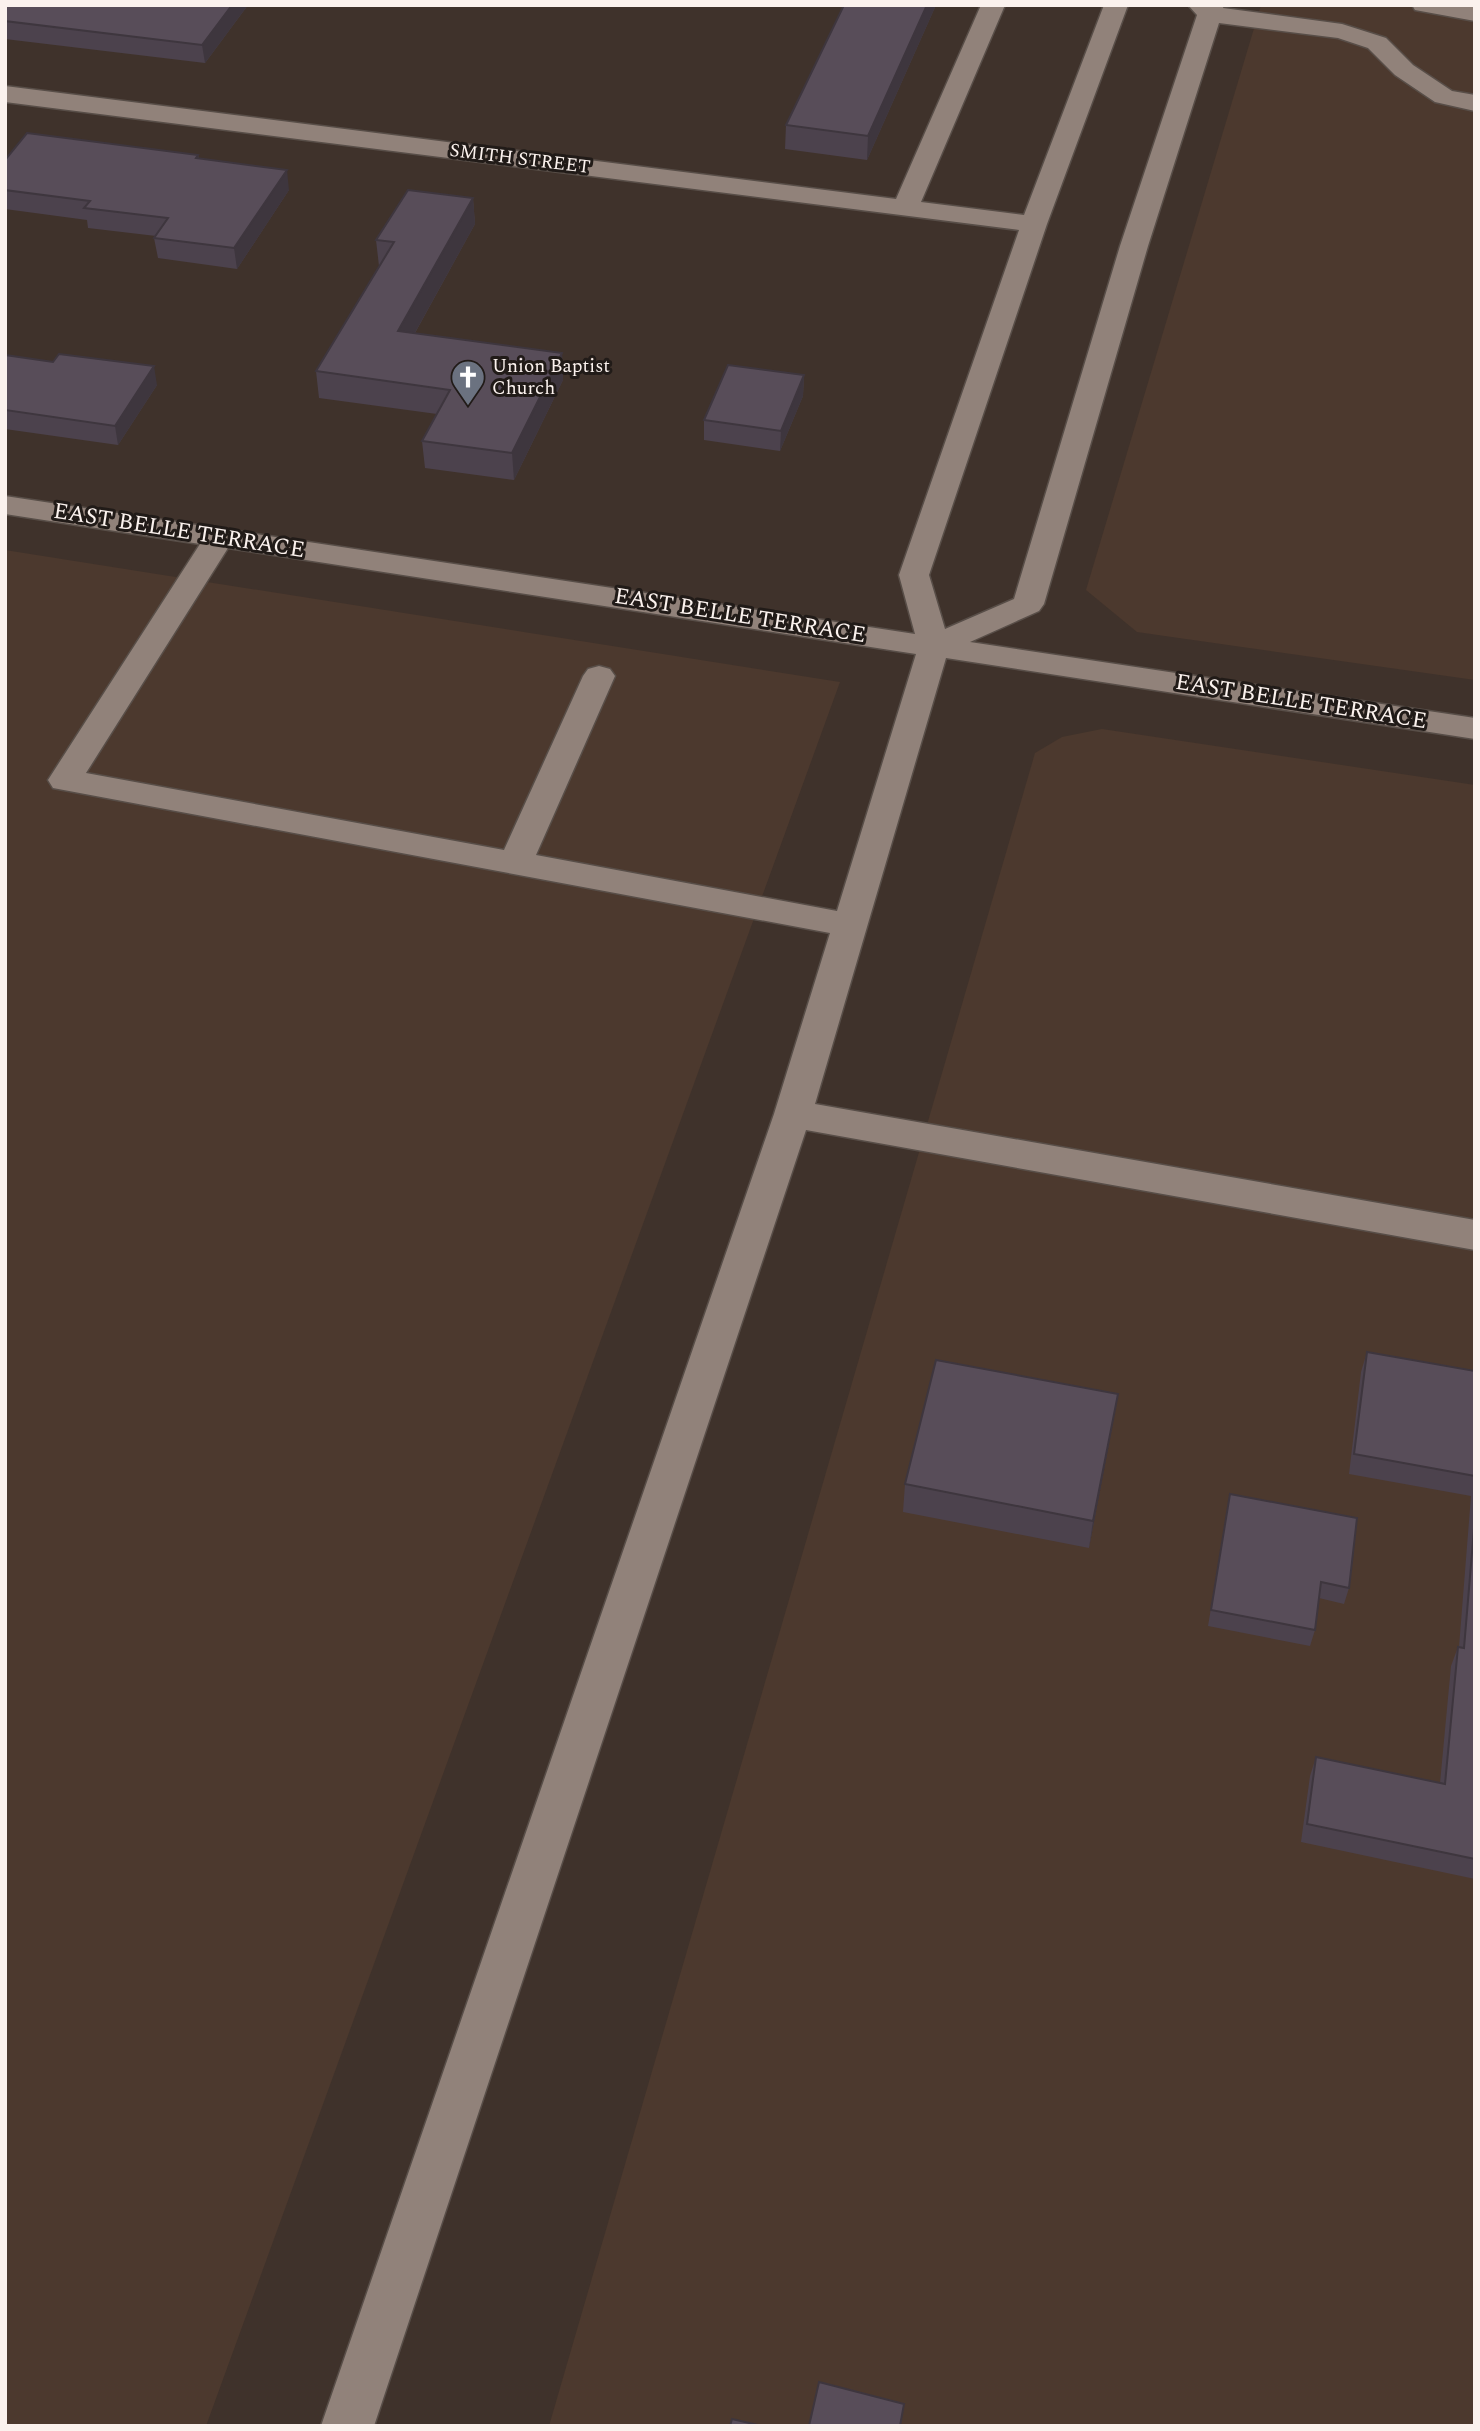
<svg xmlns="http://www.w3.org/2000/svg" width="1480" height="2431" viewBox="0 0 1480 2431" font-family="Spectral,serif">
  <rect width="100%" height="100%" fill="#3f322b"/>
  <g fill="#4c392e">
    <path d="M1261 5H1475V680L1137 632 1086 590Z"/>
    <path d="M5 550 840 682 206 2426H5Z"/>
    <path d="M1102 729 1475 785V2426H549L1035 753 1062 737Z"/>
  </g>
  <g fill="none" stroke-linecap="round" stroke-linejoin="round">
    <g stroke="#584e48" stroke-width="3">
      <g id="minor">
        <path d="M981 5H1005L921 202 1024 215 1104 5H1128L1047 224 929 575 945 629 1014 599 1120 246 1197 15 1188 5H1224L1223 8 1342 24 1386 38 1413 65 1452 91 1475 95V111L1435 102 1395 75 1368 48 1338 38 1219 23 1148 246 1044 604 1039 611 970 642 1475 718V739L946 658 815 1104 1475 1220V1250L806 1130 374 2426H321L774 1114 830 933 53 788 48 780 200 544 5 514V496L915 634 899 575 1019 230 5 102V86L896 199ZM228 548 916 654 837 911 536 855 615 676 610 669 599 666 588 669 583 676 504 850 86 773Z"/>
        <path d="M1412 5 1475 7V21L1415 10Z"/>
      </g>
    </g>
    <use href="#minor" fill="#91827a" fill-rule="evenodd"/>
  </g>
  <g fill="#4c424d">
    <path d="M5 5H248L205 63 5 39Z"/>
    <path d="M844 5H936L867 160 785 149 786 125Z"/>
    <path d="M198 155 199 159 289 190 237 269 158 258 154 238 156 236 88 228 87 220 5 209V160Z"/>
    <path d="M473 198 475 224 415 333 562 353 563 380 514 480 425 468 422 441 437 414 319 398 316 371 379 266 376 240Z"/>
    <path d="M5 355 53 362 157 385 118 445 5 429Z"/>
    <path d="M804 375 803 396 780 451 704 440V420Z"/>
    <path d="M1367 1352 1475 1371V1879L1301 1842 1310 1776 1316 1757 1440 1783 1451 1666 1458 1647H1459L1471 1496 1349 1474 1361 1372Z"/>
    <path d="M1113 1422 1089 1548 903 1512 905 1484Z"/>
    <path d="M1230 1494 1349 1588 1344 1604 1319 1598 1315 1630 1310 1646 1208 1626Z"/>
  </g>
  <g fill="#3e363e">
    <path d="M232 5H248L205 63 202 45Z"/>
    <path d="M927 5H936L867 160 868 136Z"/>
    <path d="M287 170 289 190 237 269 234 248Z"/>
    <path d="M473 198 475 224 401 358 398 331Z"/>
    <path d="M562 353 563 380 514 480 512 453Z"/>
    <path d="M154 366 157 385 118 445 115 426Z"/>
    <path d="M804 375 803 396 780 451 781 431Z"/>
    <path d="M1118 1394 1113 1422 1089 1548 1093 1521Z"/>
  </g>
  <g fill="#584d59" stroke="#3e363e" stroke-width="2">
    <path d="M5 5H232L202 45 5 21Z"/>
    <path d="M844 5H927L868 136 786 125Z"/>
    <path d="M27 133 198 155 196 158 287 170 234 248 154 238 168 218 84 208 90 201 5 190V160Z"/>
    <path d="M408 190 473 198 398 331 562 353 512 453 422 441 450 390 316 371 394 242 376 240Z"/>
    <path d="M59 354 154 366 115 426 5 410V355L53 362Z"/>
    <path d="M728 365 804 375 781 431 704 420Z"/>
    <path d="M1367 1352 1475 1371V1476L1354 1454Z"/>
    <path d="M936 1360 1118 1394 1093 1521 905 1484Z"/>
    <path d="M1230 1494 1357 1518 1349 1588 1321 1582 1315 1630 1211 1610Z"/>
    <path d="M1475 1517V1859L1307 1824 1316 1757 1445 1784 1458 1647 1464 1648Z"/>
    <path d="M819 2382 904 2404 900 2426H809Z"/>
    <path d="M732 2419 762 2426H730Z"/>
  </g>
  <defs>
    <g id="church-pin" transform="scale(1.75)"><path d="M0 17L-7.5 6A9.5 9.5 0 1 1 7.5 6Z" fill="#6b7280" stroke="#211b18"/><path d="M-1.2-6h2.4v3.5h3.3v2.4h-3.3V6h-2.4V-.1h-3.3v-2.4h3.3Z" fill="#fff"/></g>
  </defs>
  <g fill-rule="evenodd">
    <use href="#church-pin" x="468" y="377"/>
  </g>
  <g text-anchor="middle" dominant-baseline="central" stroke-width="6" stroke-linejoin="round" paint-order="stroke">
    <g font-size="19" fill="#fbf2ee" stroke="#211b18">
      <text transform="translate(520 159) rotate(7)">SMITH STREET</text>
    </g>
    <g font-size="19" fill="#fbf2ee" stroke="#211b18" text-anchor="start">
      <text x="492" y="366">Union Baptist<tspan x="492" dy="22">Church</tspan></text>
    </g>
    <g font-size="23" fill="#fbf2ee" stroke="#211b18">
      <text transform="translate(179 531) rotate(9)">EAST BELLE TERRACE</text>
      <text transform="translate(740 616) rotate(9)">EAST BELLE TERRACE</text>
      <text transform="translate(1301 702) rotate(9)">EAST BELLE TERRACE</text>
    </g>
  </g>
  <rect width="1480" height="2431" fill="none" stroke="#fbf2ee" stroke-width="14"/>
</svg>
